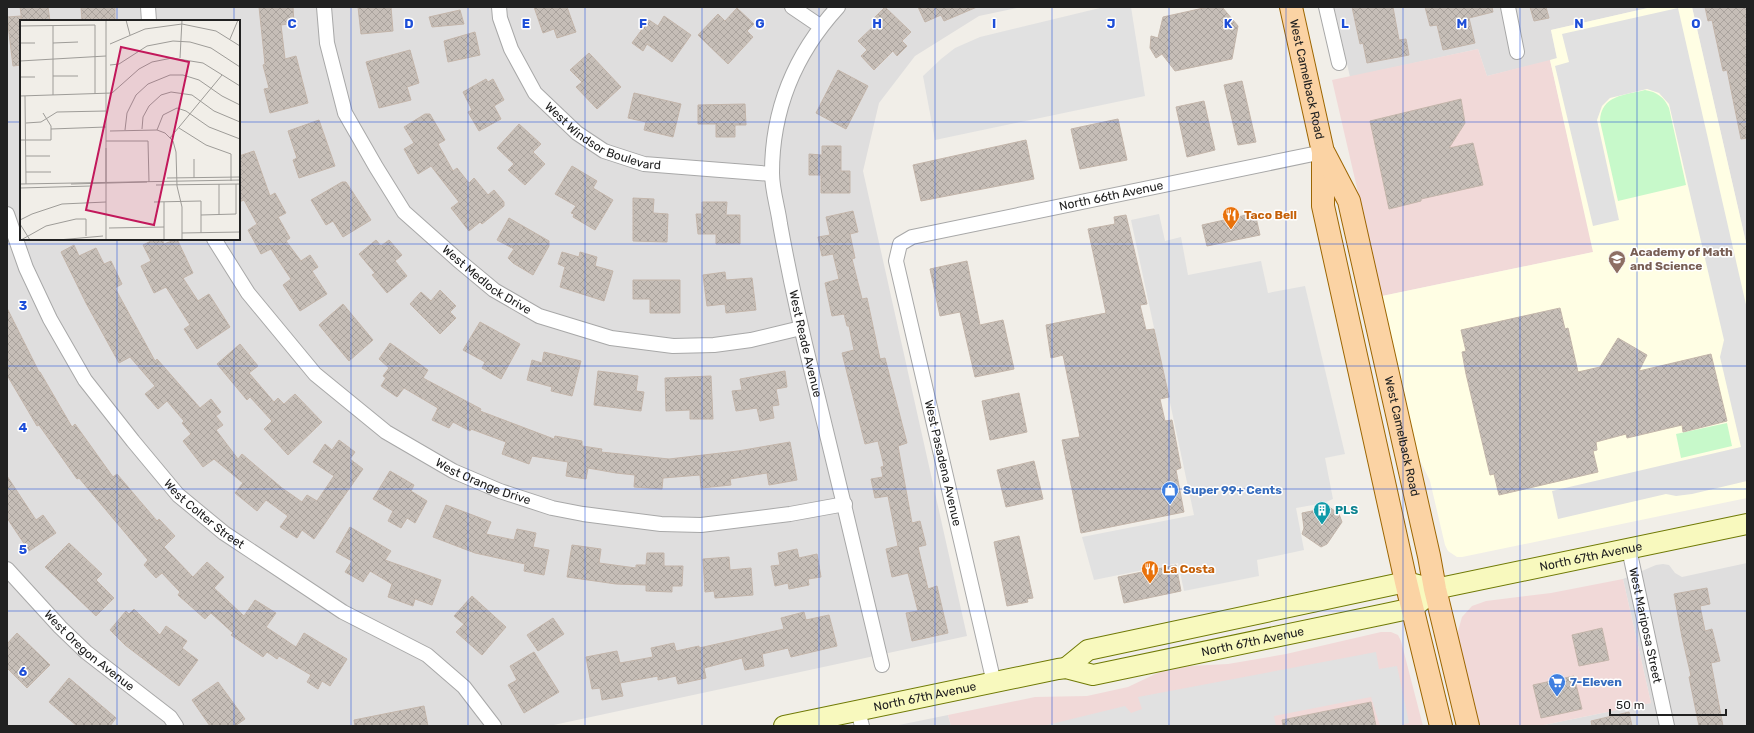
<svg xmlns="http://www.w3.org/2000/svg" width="1754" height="733" viewBox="0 0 1754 733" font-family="Rubik,sans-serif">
  <defs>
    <pattern id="building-cross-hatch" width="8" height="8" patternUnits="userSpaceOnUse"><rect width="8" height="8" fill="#c6beb7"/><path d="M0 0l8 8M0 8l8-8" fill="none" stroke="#aaa39d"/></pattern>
  </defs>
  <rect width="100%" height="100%" fill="#f1eee8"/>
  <g fill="#dfdede" fill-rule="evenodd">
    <path d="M7 7H1021L979 16 915 56 879 103 863 171 967 636 549 726H7ZM21 21H239V239H21Z"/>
    <path d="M1334 7H1652L1551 30 1557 59 1487 76 1478 49 1350 77Z"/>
    <path d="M1692 7H1747V247Z"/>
    <path d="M1747 563V726H1539L1651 703 1623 579 1656 565 1663 564 1669 565 1675 573 1682 577Z"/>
    <path d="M948 715 951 726H894Z"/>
  </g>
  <g fill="#f1d9d8">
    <path d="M1478 49 1487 76 1550 60 1594 252 1382 296 1332 80Z"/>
    <path d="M1623 579 1651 703 1539 726H1478L1458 642V631L1462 617 1472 606 1486 601 1551 593Z"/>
    <path d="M1381 632H1391L1398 635 1401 641 1423 726H951L948 715 1035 697 1087 696 1128 687 1170 667 1228 664 1286 654Z"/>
  </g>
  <path fill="#fffee4" d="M1652 7H1692L1747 247V498L1462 557H1457L1448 551 1445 545 1430 481 1417 454 1382 296 1593 252 1550 60 1557 58 1551 30Z"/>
  <g fill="#c7f9ca">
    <path d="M1645 90C1657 92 1664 97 1669 108L1686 185 1618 201 1600 121C1601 95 1625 95 1645 90Z"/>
    <path d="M1727 423 1732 446 1681 458 1676 434Z"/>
  </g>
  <g fill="#e1e1e1">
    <path d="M1104 7H1131L1145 96 935 140 923 76 941 59 955 48 980 37Z"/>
    <path d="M1678 8 1747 309V481L1692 494 1676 496 1666 494 1558 519 1552 491 1741 447 1720 357 1724 340 1669 104 1659 93 1647 89 1610 98 1602 106 1597 120 1619 220 1593 226 1555 66 1569 62 1562 34Z"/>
    <path d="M1159 214 1165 241 1181 237 1188 275 1261 261 1268 293 1305 286 1345 454 1325 458 1333 499 1324 503 1296 508 1304 550 1257 560 1259 576 1184 591 1178 563 1094 580 1082 537 1194 515 1131 220Z"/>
    <path d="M1376 652 1379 669 1397 666 1409 723 1398 726H1380L1371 697 1274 716 1276 726H1043L1125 706 1131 713 1142 709 1138 697Z"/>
  </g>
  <g fill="url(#building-cross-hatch)" stroke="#c3b5aa">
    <path d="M20 7H48L50 21H22Z"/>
    <path d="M81 7H115V21H82Z"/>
    <path d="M259 7H293L294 23 281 25 285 59 296 56 308 103 270 113 264 89 269 88 263 65 265 64Z"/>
    <path d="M358 7H391L393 31 361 34Z"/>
    <path d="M534 7H567L576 32 557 38 554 29 543 33Z"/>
    <path d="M885 7 911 32 902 41 907 46 897 56 893 51 874 70 861 56 867 50 858 41 877 23 873 19Z"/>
    <path d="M918 7H977L944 21 941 15 925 22Z"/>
    <path d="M1208 7H1222L1238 26 1232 59 1175 71 1162 54 1156 58 1150 48 1151 36 1158 38 1163 17Z"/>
    <path d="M1352 7H1393L1399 40 1406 39 1409 55 1367 63 1363 43 1360 44Z"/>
    <path d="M1425 7H1492L1493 12 1469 18 1475 43 1443 50 1437 25 1430 26Z"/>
    <path d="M1530 7H1546L1549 18 1534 21Z"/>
    <path d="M1705 7H1747V138L1741 139 1727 70 1723 71 1712 20 1708 21Z"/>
    <path d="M737 8 754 24 747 31 753 37 728 64 698 35 718 14 725 21Z"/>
    <path d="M460 10 464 24 432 27 429 17Z"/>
    <path d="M21 16V65L13 66 7 17Z"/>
    <path d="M664 16 691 35 672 62 647 44 643 51 632 43 649 20 658 26Z"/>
    <path d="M475 32 480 55 448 62 444 41Z"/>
    <path d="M410 50 419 83 407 87 411 100 379 108 366 62Z"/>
    <path d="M589 53 621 87 597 109 576 87 582 82 570 70Z"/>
    <path d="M838 70 868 86 846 129 816 113Z"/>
    <path d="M486 79 488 82 493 79 504 100 494 106 501 119 479 131 468 112 472 110 463 92Z"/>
    <path d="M1242 81 1256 142 1238 145 1224 85Z"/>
    <path d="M634 93 681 104 673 137 644 130 646 122 628 118Z"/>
    <path d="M1461 99 1465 123 1449 148 1473 143 1483 185 1421 199V201L1389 209 1370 121Z"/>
    <path d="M1204 101 1215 150 1187 157 1176 107Z"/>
    <path d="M745 104 746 125H735V137H716V124H698V105Z"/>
    <path d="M425 114H430L445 140 438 144 453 171 457 168 469 183 474 178 488 195 494 190 504 202V206L482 224 480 222 469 231 451 208 459 202 431 166 418 174 404 149 414 143 404 127Z"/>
    <path d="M1118 119 1127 160 1080 169 1071 129Z"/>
    <path d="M319 120 335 166 299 178 293 160 297 158 288 131Z"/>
    <path d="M519 124 541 144 533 152 545 164 525 185 508 170 514 164 497 148Z"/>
    <path d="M1026 140 1034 179 921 201 913 165Z"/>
    <path d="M822 146H841V171H850V193H821V175H809V154L822 155Z"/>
    <path d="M254 151 270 196 275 193 286 213 278 217 290 238 286 241 301 261 310 255 318 267 312 271 327 294 300 311 283 285 291 279 271 249 261 254 248 230 257 224 244 200 239 202V156Z"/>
    <path d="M572 166 597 181 593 188 613 200 595 230 573 217 574 214 571 213 576 206 555 194Z"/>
    <path d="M342 182H346L371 220 343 237 333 221 326 225 311 200Z"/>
    <path d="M633 198 654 199 653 213 668 214 667 242 633 241Z"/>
    <path d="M702 202H727L726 215H740V244H716V234H698L696 214H702Z"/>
    <path d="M853 211 858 232 850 234 855 258 852 259 862 299 867 298 880 359 885 358 907 443 898 446 912 523 920 521 926 545 918 547 928 589 937 586 948 633 912 641 906 613 918 611 908 573 892 577 886 549 898 546 888 496 875 498 871 479 883 477 881 467 884 466 878 441 865 444 842 353 854 350 849 326H847L844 314 832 316 825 283 839 279 833 254 822 256 818 237 830 235 826 217Z"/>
    <path d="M1255 213 1260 235 1207 246 1202 225Z"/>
    <path d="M1126 215 1147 304 1140 305 1146 330 1154 329 1169 397 1160 399 1165 421 1172 420 1181 468 1176 470 1184 512 1081 533 1062 440 1080 437 1063 355 1051 358 1046 325 1106 313 1088 229 1115 224 1114 217Z"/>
    <path d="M509 218 549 241V246L533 275 513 263 508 258 514 249 497 240Z"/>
    <path d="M155 239H162L164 244 177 239 193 273 183 278 198 301 209 294 230 327 197 349 184 329 190 325 166 287 154 293 141 266 151 261 143 245Z"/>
    <path d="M376 240 381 246 389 240 402 255 395 261 407 276 387 293 372 275 375 273 359 254Z"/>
    <path d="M74 245 79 256 96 248 104 264 111 261 122 284 115 288 155 361 157 359 200 408 211 399 221 412 216 416 223 425 216 430 238 459 242 454 282 488 302 502 307 495 317 501 334 476 313 462 325 444 332 450 339 440 355 452 350 459 363 469 314 539 302 530 297 538 280 527 288 516 266 500 257 511 235 493 243 483 214 459 203 467 183 441 191 434 182 423 184 421 167 401 158 409 145 394 155 386 130 357 119 363 86 303 61 252Z"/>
    <path d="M562 252 579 257 580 252 597 257 595 266 613 271 604 301 560 287 565 267 558 264Z"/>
    <path d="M967 261 980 325 1003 320 1014 369 975 377 960 312 940 316 930 269Z"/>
    <path d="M725 272 726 280 752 278 756 310 726 313 725 304 707 306 703 275Z"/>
    <path d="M633 280H680V313H650V299H633Z"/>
    <path d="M440 290 456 306 450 312 456 318 440 334 410 304 421 292 431 301Z"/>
    <path d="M343 304 373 340 349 361 319 325Z"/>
    <path d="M7 308 39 372H40L72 427 75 424 113 477 117 474 157 521 159 519 175 536 164 547 193 577 207 562 224 577 214 588 244 616 255 600 276 613 266 627 296 647 304 633 347 659 330 686 322 681 318 689 307 682 311 675 279 656 277 659 267 652 263 657 231 635 233 633 211 613 205 619 178 595 180 592 162 573 156 578 144 565 148 560 79 478 77 479 39 425 37 426 7 375Z"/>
    <path d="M1560 308 1565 329 1568 328 1578 372 1600 367 1618 338 1647 355 1639 371 1711 354 1727 421 1683 432 1682 425 1627 438 1626 434 1596 442 1597 450 1593 451 1598 472 1499 495 1494 474 1490 475 1466 374 1462 352 1466 351 1461 330Z"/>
    <path d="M480 322 520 344 501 379 482 368 485 362 463 350Z"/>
    <path d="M390 343 428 370 423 378 481 409 480 411 554 439 555 436 582 441V446L602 449 601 452 669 459 738 451 790 442 797 480 769 485 767 473 730 479 731 485 701 488 700 475 663 478 662 489 634 487 635 475 616 473 588 468 586 479 566 476 568 462 532 456 529 464 502 454 506 442 471 429 470 431 453 422 449 428 432 420 438 408 404 388 397 397 381 386 386 378 383 376 389 368 379 359Z"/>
    <path d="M240 344 258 366 249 373 274 402 278 398 284 404 295 394 322 422 288 455 264 429 272 421 250 397 247 400 217 364Z"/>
    <path d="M544 352 581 361 572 396 551 391 552 387 527 380 532 360 542 363Z"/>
    <path d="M598 371 638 376 636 391 644 392 641 411 594 405Z"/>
    <path d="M785 371 787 387 776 389 779 405 772 406 774 418 760 421 757 408 736 411 732 391 742 390 740 379Z"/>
    <path d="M711 376 713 419H690V410L666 411 665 378Z"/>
    <path d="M1019 393 1027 432 990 440 982 401Z"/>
    <path d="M1034 461 1043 499 1006 507 997 470Z"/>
    <path d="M390 471 414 485 411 491 427 501 415 523 407 518 401 528 388 521 393 511 373 499Z"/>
    <path d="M7 476 36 520 43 515 56 533 29 551 7 518Z"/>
    <path d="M1321 501 1339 514 1342 522 1327 544 1321 547 1302 534 1304 528 1302 513 1317 510Z"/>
    <path d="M446 505 491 522 486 534 514 540 517 529 536 533 533 547 549 550 544 575 524 571 525 564 475 553 433 537Z"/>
    <path d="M350 527 391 551 385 560 441 580 432 605 415 599 413 606 388 597 392 584 370 571 363 582 345 572 352 561 336 552Z"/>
    <path d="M1019 536 1033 598 1027 599 1028 602 1007 606 994 542Z"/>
    <path d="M69 543 102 574 96 580 114 598 96 616 45 567Z"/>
    <path d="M572 545 601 549 599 563 636 568V565H646L647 553H664V566H683L682 586H672V592L646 591V585L616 584 567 577Z"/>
    <path d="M797 549 799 558 817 554 821 577 808 579 809 585 789 589 788 583 775 586 771 566 780 565 778 553Z"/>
    <path d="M729 557 730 570 751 568 753 595 715 598 714 591 705 592 703 559Z"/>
    <path d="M1176 565 1181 591 1124 603 1118 577Z"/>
    <path d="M1707 588 1710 604 1700 606 1705 631 1712 629 1720 661 1711 663 1723 726H1699L1689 677 1691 676 1682 637 1674 594Z"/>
    <path d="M472 596 506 627 482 655 456 632 464 624 454 616Z"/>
    <path d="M134 609 160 635 166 626 187 641 182 648 198 660 179 686 125 645 110 630 126 611 129 614Z"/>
    <path d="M804 612 806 620 829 615 837 646 791 657 788 648 762 654 764 666 745 670 742 658 704 668 706 678 678 684 676 676 658 680V676L620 683 623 696 602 700 600 688 592 689 586 657 617 651 620 663 653 657 651 648 674 643 676 651 699 646V648L784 629 781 618Z"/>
    <path d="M553 618 564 634 538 651 527 635Z"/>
    <path d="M1602 628 1609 660 1579 666 1572 635Z"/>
    <path d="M17 633 50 665 27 688 7 668V644Z"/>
    <path d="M534 652 559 692 524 713 508 685 517 680 510 666Z"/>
    <path d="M1574 676 1582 709 1541 718 1533 685Z"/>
    <path d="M69 678 116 718 110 726H77L49 702Z"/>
    <path d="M218 682 245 719 235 726H210L192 700Z"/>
    <path d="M1371 702 1376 726H1283L1282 720Z"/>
    <path d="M424 706 428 726H355L354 720Z"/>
    <path d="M1629 712 1632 726H1592L1591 721Z"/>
  </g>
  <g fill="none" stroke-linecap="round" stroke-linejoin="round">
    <g stroke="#a8a8a8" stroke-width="16">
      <g id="street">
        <path d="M148 7 149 21"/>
        <path id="s1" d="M324 7 327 43 345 113 376 167 404 212 458 260 494 290 539 316 611 338 673 346 714 345 751 340 801 328"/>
        <path id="s2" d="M499 7 500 18 511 49 535 93 577 133 604 151 644 164 772 174"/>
        <path d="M792 7 820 26"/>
        <path id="s3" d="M838 7C795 54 772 109 772 173 772 190 778 208 780 224 789 274 800 324 812 373 836 470 859 568 882 665"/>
        <path d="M1326 7 1339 63"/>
        <path d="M1508 7 1517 52"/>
        <path id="s4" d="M7 214 26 268 50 319 85 380 133 441 178 495 224 533 343 612 427 655 464 687 494 726"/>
        <path id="s5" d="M214 239 248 293 315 374 386 432 453 471 500 491 552 508 583 514 661 524 701 525 790 514 845 504"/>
        <path id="s6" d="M1629 549 1667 726"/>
        <path id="s7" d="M7 569 60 627 86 652 170 717 176 726"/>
        <path id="s8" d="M994 683 896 261 900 244 912 237 1323 152"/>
        <path d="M858 711 862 726"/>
      </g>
    </g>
    <g stroke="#707a06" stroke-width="22">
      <g id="secondary">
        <path d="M1066 668 1088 650 1406 582 1421 586"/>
        <path id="s9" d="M784 726 1058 669 1066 668 1093 675 1385 614 1413 608 1435 589 1747 524"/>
      </g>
    </g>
    <g stroke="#9d6602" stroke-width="24">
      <g id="primary">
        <path id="s10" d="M1291 7 1323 152V206L1406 582 1441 726"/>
        <path id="s11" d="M1325 155 1349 201 1429 556 1435 589 1468 726"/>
      </g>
    </g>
    <use href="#street" stroke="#fff" stroke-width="14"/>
    <use href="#secondary" stroke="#f8f9be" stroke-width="20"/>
    <use href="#primary" stroke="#fbd3a4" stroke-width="22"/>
  </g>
  <path fill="none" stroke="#1d4ed8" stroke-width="1" stroke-opacity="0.55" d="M117 7V21M234 7V21M351 7V726M468 7V726M585 7V726M702 7V726M819 7V726M935 7V726M1052 7V726M1169 7V726M1286 7V726M1403 7V726M1520 7V726M1637 7V726M7 122H21M239 122H1747M117 239V726M234 239V726M7 244H1747M7 366H1747M7 489H1747M7 611H1747"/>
  <defs>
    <g id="restaurant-pin" transform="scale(0.9)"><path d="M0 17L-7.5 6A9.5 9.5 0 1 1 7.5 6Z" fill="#e8710a" stroke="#fff"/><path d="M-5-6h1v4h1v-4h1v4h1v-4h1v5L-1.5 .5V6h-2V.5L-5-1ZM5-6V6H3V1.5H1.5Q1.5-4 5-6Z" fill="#fff"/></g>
    <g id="school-pin" transform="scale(0.9)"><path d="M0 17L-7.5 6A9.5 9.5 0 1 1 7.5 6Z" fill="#8d6e63" stroke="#fff"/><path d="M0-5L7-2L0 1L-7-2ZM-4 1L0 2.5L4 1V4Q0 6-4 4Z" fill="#fff"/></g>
    <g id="shop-pin" transform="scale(0.9)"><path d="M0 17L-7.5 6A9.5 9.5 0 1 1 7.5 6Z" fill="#3f7fe0" stroke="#fff"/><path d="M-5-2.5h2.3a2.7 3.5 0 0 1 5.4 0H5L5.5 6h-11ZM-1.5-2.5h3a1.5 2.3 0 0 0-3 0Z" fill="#fff"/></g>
    <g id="building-pin" transform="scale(0.9)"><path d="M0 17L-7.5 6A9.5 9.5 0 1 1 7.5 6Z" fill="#0f9aa8" stroke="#fff"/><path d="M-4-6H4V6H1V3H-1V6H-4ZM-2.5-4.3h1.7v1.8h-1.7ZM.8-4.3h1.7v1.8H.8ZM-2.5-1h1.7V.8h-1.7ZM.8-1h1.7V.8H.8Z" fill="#fff"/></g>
    <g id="supermarket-pin" transform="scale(0.9)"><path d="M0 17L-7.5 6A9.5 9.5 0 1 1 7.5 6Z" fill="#3f7fe0" stroke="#fff"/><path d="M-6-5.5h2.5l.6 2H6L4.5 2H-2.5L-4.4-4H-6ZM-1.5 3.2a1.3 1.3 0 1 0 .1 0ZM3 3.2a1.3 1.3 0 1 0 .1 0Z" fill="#fff"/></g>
  </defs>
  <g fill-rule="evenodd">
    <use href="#restaurant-pin" x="1231" y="215"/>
    <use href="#school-pin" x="1617" y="259"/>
    <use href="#shop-pin" x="1170" y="490"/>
    <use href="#building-pin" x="1322" y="510"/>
    <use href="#restaurant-pin" x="1150" y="569"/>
    <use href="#supermarket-pin" x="1557" y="682"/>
  </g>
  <g text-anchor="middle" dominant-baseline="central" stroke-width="3" stroke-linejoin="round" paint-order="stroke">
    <g font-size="12" fill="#212121" stroke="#fff">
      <text stroke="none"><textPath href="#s10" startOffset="74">West Camelback Road</textPath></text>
      <text stroke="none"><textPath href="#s2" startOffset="177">West Windsor Boulevard</textPath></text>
      <text stroke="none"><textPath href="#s8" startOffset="668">North 66th Avenue</textPath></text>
      <text stroke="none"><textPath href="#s1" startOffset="331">West Medlock Drive</textPath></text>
      <text stroke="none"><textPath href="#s3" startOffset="357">West Reade Avenue</textPath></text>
      <text stroke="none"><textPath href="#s11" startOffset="293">West Camelback Road</textPath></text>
      <text transform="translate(943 463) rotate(77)">West Pasadena Avenue</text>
      <text stroke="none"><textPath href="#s5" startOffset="370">West Orange Drive</textPath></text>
      <text stroke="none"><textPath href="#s4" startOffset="364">West Colter Street</textPath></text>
      <text stroke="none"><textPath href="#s9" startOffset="831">North 67th Avenue</textPath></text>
      <text stroke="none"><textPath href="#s6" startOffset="78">West Mariposa Street</textPath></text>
      <text stroke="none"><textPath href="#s9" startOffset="479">North 67th Avenue</textPath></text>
      <text stroke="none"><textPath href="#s7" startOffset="116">West Oregon Avenue</textPath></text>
      <text stroke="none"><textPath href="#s9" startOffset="144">North 67th Avenue</textPath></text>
    </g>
    <g font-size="12" font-weight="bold" fill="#c56008" stroke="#fff" text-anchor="start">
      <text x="1244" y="215">Taco Bell</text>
      <text x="1163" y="569">La Costa</text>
    </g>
    <g font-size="12" font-weight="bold" fill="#785e54" stroke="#fff" text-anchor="start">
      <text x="1630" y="252">Academy of Math<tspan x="1630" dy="14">and Science</tspan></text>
    </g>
    <g font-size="12" font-weight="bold" fill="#366cbe" stroke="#fff" text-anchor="start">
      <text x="1183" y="490">Super 99+ Cents</text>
      <text x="1570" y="682">7-Eleven</text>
    </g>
    <g font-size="12" font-weight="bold" fill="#0d838f" stroke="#fff" text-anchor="start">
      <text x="1335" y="510">PLS</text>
    </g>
  </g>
  <g transform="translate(20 20)">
    <rect width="220" height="220" fill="#f1eee8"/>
    <path fill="none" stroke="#9e9c98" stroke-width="1" d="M106 0 110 15M0 6 75 5V74M210 19 218 0M0 23H15M33 23 58 22M90 24 125 9 162 4 196 11 220 26M160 38 162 0M0 41 86 36M90 45 99 44 127 26 153 21 170 22 191 28 220 47M33 56H58M0 57H15M33 75V6M0 76 92 73 119 49 132 42 152 38 183 43 220 66M5 76 6 164M6 103 21 102 37 92 86 91M159 108 186 125 211 134V161M31 109 86 107M122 109 123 97 129 86 141 75 151 72 172 75 194 91 220 102M105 110 107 93 116 75 128 64 150 55H163L179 60 202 76 220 85M137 110 143 95 157 88 166 91 189 107 220 119M90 111 137 110 145 113 153 121 156 132 157 166 162 187V220M150 118 202 55M0 120H31V106L23 93M86 121H128L129 162M6 136H30M6 152H31M147 158 220 157M174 158V139M86 163V0M0 164 220 160M51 164 127 162M136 165 220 164M0 168 71 166M134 182 181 181V213M144 182V220M181 195 216 194V164M199 195V164M0 200 12 194 42 184 86 182M0 204 10 220M89 208 144 207M162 213 220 212M1 220 26 206 56 199H66V216M38 220 83 216M86 220V128"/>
    <path fill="#c2185b" fill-opacity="0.15" stroke="#c2185b" stroke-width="2" d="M101 27 169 42 134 205 66 190Z"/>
    <rect width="220" height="220" fill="none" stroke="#212121" stroke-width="2"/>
  </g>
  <g font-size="13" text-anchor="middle" font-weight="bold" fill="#1d4ed8" stroke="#fff" stroke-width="3" stroke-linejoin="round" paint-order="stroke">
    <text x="292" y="28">C</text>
    <text x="409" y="28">D</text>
    <text x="526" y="28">E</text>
    <text x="643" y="28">F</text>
    <text x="760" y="28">G</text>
    <text x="877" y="28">H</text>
    <text x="994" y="28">I</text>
    <text x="1111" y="28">J</text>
    <text x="1228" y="28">K</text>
    <text x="1345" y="28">L</text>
    <text x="1462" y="28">M</text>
    <text x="1579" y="28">N</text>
    <text x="1696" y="28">O</text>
    <text x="23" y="310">3</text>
    <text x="23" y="432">4</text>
    <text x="23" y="554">5</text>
    <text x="23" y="676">6</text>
  </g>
  <rect width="1754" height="733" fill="none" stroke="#212121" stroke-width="16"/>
  <path d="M1610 709v6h116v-6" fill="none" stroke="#212121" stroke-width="2"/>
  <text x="1616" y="709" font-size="12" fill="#212121" stroke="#ffffff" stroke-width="3" paint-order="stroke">50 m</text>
</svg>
